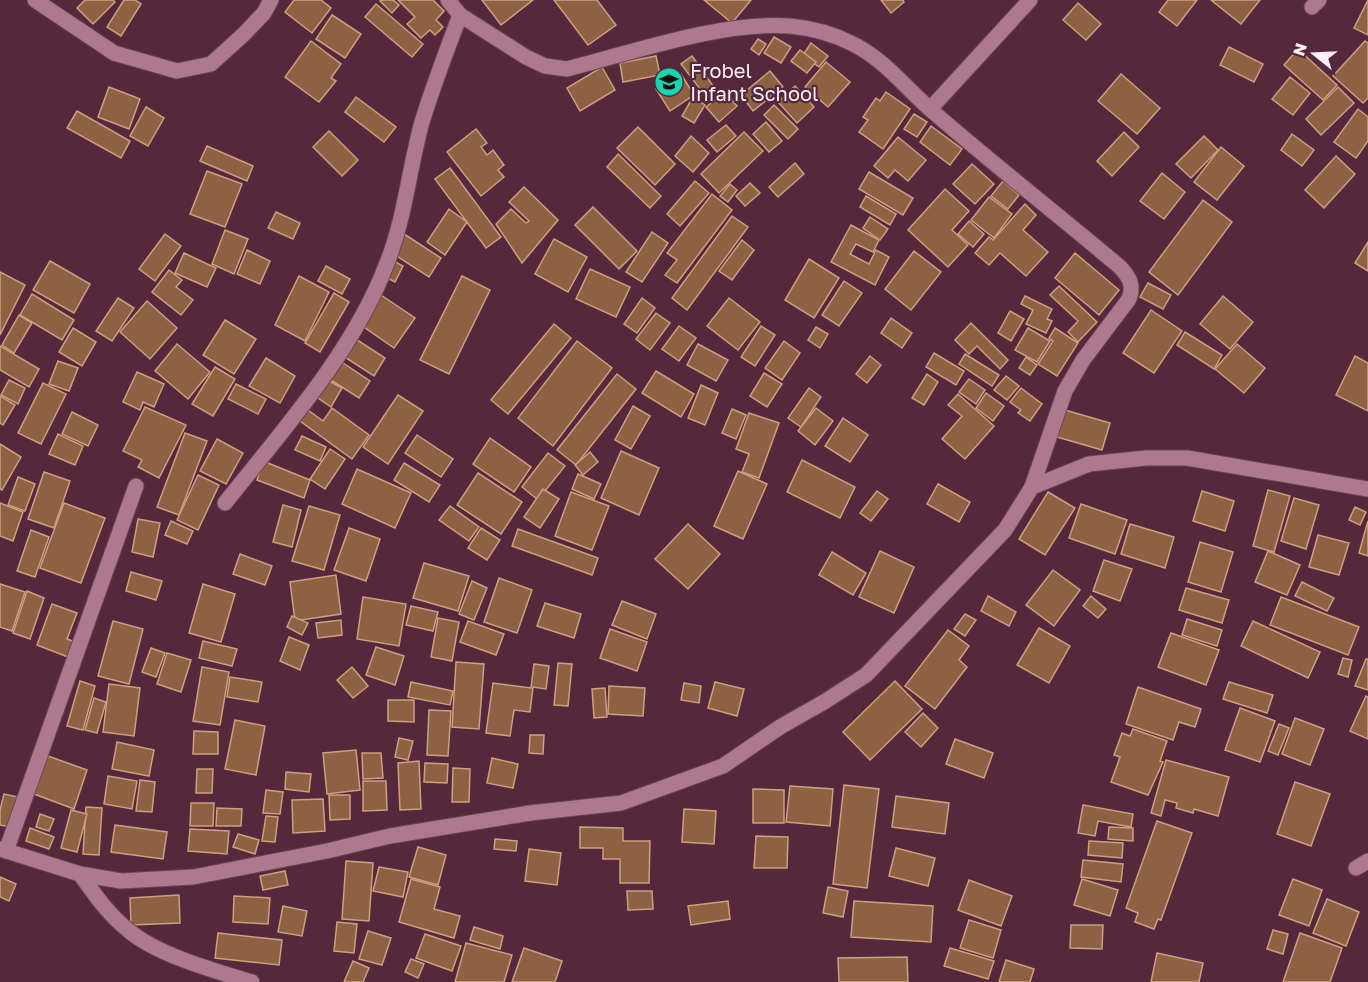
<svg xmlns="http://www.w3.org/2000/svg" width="1368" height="982" viewBox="0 0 1368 982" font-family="'Golos Text',sans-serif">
  <rect width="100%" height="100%" fill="#55283b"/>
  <g fill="#8d6244" stroke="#ce9f80" stroke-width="1.5">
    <path d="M85 0H113L115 2 93 24 77 8Z"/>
    <path d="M124 0H135L141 4 121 36 107 27Z"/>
    <path d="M294 0H321L331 8 312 33 285 12Z"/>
    <path d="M381 0H393L399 5 392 13 380 1Z"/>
    <path d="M398 0H433L444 11 436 20 443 27 435 35 430 30 421 38 407 24 415 17Z"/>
    <path d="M482 0H533L501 25Z"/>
    <path d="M554 0H597L616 25 588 45Z"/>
    <path d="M704 0H751L732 23Z"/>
    <path d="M881 0H903L904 2 891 13Z"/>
    <path d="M1168 0H1197L1177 26 1159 12Z"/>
    <path d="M1211 0H1260L1241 24Z"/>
    <path d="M1368 0V35L1354 28Z"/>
    <path d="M1078 3 1101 24 1086 40 1063 20Z"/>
    <path d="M376 4 423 44 412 57 365 17Z"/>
    <path d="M332 15 361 34 345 58 316 39Z"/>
    <path d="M774 37 791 47 781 63 764 53Z"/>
    <path d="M758 39 766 44 759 55 751 49Z"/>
    <path d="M311 41 341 64 331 78 336 81 319 102 285 77Z"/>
    <path d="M1365 41 1368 43V98L1363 103 1333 76Z"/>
    <path d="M811 43 828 56 819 67 803 55Z"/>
    <path d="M1229 47 1263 64 1254 82 1220 65Z"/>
    <path d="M1298 49 1337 85 1323 100 1284 65Z"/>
    <path d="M800 50 816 62 807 73 791 61Z"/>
    <path d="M656 56 660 75 623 82 620 63Z"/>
    <path d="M692 56 716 90 706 97 681 64Z"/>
    <path d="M826 62 850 82 828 107 805 87Z"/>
    <path d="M602 67 615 90 580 111 567 88Z"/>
    <path d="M770 71 783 87 753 111 741 95Z"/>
    <path d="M681 74 694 95 670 111 656 89Z"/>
    <path d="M1121 74 1160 108 1137 134 1098 101Z"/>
    <path d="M1290 77 1310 93 1293 115 1272 99Z"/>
    <path d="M795 86 814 107 797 123 778 102Z"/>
    <path d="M109 87 140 99 129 129 98 117Z"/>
    <path d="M1338 87 1354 103 1321 135 1306 119Z"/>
    <path d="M725 92 737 106 719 122 706 107Z"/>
    <path d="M886 92 910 109 883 149 859 132 868 120 863 117 876 98 880 101Z"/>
    <path d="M356 97 396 127 384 142 345 112Z"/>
    <path d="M693 97 705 105 694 123 682 116Z"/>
    <path d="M774 105 798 129 788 139 764 115Z"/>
    <path d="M146 107 164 118 148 146 130 136Z"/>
    <path d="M1358 109 1368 117V141L1356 158 1334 142Z"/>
    <path d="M77 111 130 141 121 158 67 128Z"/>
    <path d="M914 114 927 122 917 137 904 129Z"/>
    <path d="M766 122 782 141 769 152 753 134Z"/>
    <path d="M726 125 736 136 717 152 707 140Z"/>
    <path d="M931 126 962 149 950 165 920 142Z"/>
    <path d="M638 127 675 164 655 185 617 148Z"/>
    <path d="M476 129 487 143 481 147 487 155 493 150 504 165 498 170 504 177 481 196 447 152Z"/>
    <path d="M329 131 358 160 342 176 313 147Z"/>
    <path d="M744 132 763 151 719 193 701 174Z"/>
    <path d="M1124 132 1139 147 1112 176 1097 161Z"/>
    <path d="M1292 134 1314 150 1302 166 1281 150Z"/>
    <path d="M691 136 709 153 693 172 675 156Z"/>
    <path d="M1204 136 1218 150 1191 178 1176 164Z"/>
    <path d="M898 137 926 160 908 181 895 170 888 178 874 166Z"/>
    <path d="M207 146 253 166 247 181 200 161Z"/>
    <path d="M1221 147 1244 166 1217 200 1194 182Z"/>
    <path d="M618 154 661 196 650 208 607 167Z"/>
    <path d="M1336 156 1355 174 1324 208 1305 190Z"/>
    <path d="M795 163 804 174 778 197 769 187Z"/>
    <path d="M972 164 994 184 975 204 953 184Z"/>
    <path d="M450 168 501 237 486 248 435 179Z"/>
    <path d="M207 171 242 184 225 227 190 214Z"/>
    <path d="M869 172 913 198 903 215 859 189Z"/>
    <path d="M1162 173 1185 192 1164 219 1140 201Z"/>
    <path d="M695 181 709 193 680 226 667 214Z"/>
    <path d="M1003 181 1019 195 1008 209 991 196Z"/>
    <path d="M750 183 760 193 745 206 736 196Z"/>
    <path d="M730 184 737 190 728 202 720 196Z"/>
    <path d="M524 187 558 220 522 263 496 224 511 209 526 223 529 221 509 202Z"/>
    <path d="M945 189 969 211 952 230 968 245 948 267 908 230Z"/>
    <path d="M712 194 732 210 677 283 665 275 677 260 667 253Z"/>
    <path d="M866 196 896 214 890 225 860 207Z"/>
    <path d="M989 197 1012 214 994 238 971 220Z"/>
    <path d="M1203 200 1232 222 1178 295 1149 272Z"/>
    <path d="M1025 204 1036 215 1023 230 1048 252 1026 276 1000 253 989 265 975 253 989 237 993 240Z"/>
    <path d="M593 207 637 251 619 269 575 225Z"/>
    <path d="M449 209 467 222 445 255 427 242Z"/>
    <path d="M276 212 300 223 293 239 268 228Z"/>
    <path d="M732 216 748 227 687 310 672 298Z"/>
    <path d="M870 217 888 229 880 240 863 228Z"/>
    <path d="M969 221 984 234 973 247 958 234Z"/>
    <path d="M851 225 879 240 873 252 856 244 850 254 869 264 876 250 889 257 875 285 831 262Z"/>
    <path d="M225 230 248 239 234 274 212 264Z"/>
    <path d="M652 232 668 243 642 282 626 272Z"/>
    <path d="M165 234 181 246 155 281 139 269Z"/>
    <path d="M404 234 441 258 429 277 392 253Z"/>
    <path d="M554 239 587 257 568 292 535 274Z"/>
    <path d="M742 240 754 250 732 280 719 271Z"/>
    <path d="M1368 242V271L1355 263Z"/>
    <path d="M247 250 270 261 260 284 237 274Z"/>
    <path d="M914 251 941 272 911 310 885 289Z"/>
    <path d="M184 253 216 268 207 287 175 273Z"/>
    <path d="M1075 253 1119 290 1099 315 1055 278Z"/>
    <path d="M390 259 403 266 395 282 381 275Z"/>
    <path d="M809 259 839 278 814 318 785 300Z"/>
    <path d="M50 261 90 284 74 313 33 290Z"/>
    <path d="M326 266 350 279 342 294 318 281Z"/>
    <path d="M590 269 630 287 616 317 576 299Z"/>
    <path d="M169 270 182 280 176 287 193 300 181 315 152 292Z"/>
    <path d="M0 272 25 285 0 335Z"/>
    <path d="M299 276 329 292 305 341 275 325Z"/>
    <path d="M462 276 490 290 449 374 420 360Z"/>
    <path d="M844 281 862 293 839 326 822 315Z"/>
    <path d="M1148 283 1171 295 1163 309 1140 297Z"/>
    <path d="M1059 286 1097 322 1078 342 1068 332 1078 321 1050 295Z"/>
    <path d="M334 293 349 302 320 352 305 343Z"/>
    <path d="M32 294 74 320 62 340 20 315Z"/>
    <path d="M381 295 415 318 394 348 361 325Z"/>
    <path d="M1025 296 1052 309 1047 319 1052 321 1046 333 1026 324 1033 310 1021 304Z"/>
    <path d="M1223 296 1253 322 1230 349 1200 324Z"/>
    <path d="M118 298 134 308 112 341 96 331Z"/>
    <path d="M642 298 655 308 637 333 624 324Z"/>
    <path d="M729 298 760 322 738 350 707 326Z"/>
    <path d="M147 301 177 328 150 359 120 332Z"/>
    <path d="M1151 310 1182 331 1154 373 1123 353Z"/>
    <path d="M1010 311 1024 319 1011 341 998 333Z"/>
    <path d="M656 313 670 323 650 350 636 339Z"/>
    <path d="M19 315 32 323 14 353 2 345Z"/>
    <path d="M891 318 912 333 902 348 881 333Z"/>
    <path d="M225 320 256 339 234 374 203 355Z"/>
    <path d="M971 323 1008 360 1000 369 977 346 969 354 955 340Z"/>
    <path d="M554 324 571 338 508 414 491 400Z"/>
    <path d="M679 326 696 338 679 361 662 349Z"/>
    <path d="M761 326 775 335 755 366 741 357Z"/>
    <path d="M816 327 828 334 820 348 808 340Z"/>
    <path d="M73 328 96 342 82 366 59 352Z"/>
    <path d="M1028 328 1050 341 1037 362 1015 350Z"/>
    <path d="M1055 328 1078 343 1057 376 1038 364 1053 341 1049 338Z"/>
    <path d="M1185 332 1222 355 1214 369 1177 345Z"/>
    <path d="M351 336 385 358 374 376 340 354Z"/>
    <path d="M577 341 612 368 553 446 518 418Z"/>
    <path d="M784 341 800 353 782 380 765 368Z"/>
    <path d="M177 344 210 372 188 399 155 371Z"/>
    <path d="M698 344 728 360 716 381 687 365Z"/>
    <path d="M1237 344 1265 368 1244 393 1215 369Z"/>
    <path d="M0 346 39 369 29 387 0 370Z"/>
    <path d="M934 353 964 371 956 385 926 367Z"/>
    <path d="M965 354 999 375 992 386 959 364Z"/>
    <path d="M870 356 881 365 867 383 856 374Z"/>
    <path d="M1355 356 1368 363V411L1336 395Z"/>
    <path d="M1026 357 1037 365 1030 375 1019 368Z"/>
    <path d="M266 358 295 376 280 403 249 386Z"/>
    <path d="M337 359 370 381 359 398 326 377Z"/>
    <path d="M58 361 78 368 69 391 49 384Z"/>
    <path d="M215 367 235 379 213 416 192 404Z"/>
    <path d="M656 371 694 394 681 417 642 393Z"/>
    <path d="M137 372 164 384 154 407 143 402 140 410 123 402Z"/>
    <path d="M764 373 782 384 767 407 750 396Z"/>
    <path d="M617 374 636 389 576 465 557 450Z"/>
    <path d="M927 374 938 382 924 405 912 398Z"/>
    <path d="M1006 376 1019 386 1007 400 994 390Z"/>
    <path d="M969 379 985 390 976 404 959 392Z"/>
    <path d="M9 380 25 388 18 404 1 395Z"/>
    <path d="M329 381 342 388 331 407 318 398Z"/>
    <path d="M43 383 66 394 41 444 18 433Z"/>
    <path d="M236 384 266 399 258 414 228 399Z"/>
    <path d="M701 385 718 393 705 425 688 418Z"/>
    <path d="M809 388 821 397 801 427 788 418Z"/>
    <path d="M1021 388 1042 404 1030 421 1018 413 1021 410 1010 402Z"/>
    <path d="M986 393 1004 406 993 421 976 408Z"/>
    <path d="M958 394 994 426 965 459 942 439 962 416 948 405Z"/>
    <path d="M398 395 423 411 388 464 363 447Z"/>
    <path d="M0 396 15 405 3 425 0 423Z"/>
    <path d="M633 406 650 416 631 449 615 440Z"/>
    <path d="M145 407 186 425 159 478 138 467 142 460 123 451Z"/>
    <path d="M304 407 323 421 332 408 369 435 352 459 296 418Z"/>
    <path d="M816 408 833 421 815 445 798 431Z"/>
    <path d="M732 409 746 415 736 439 722 433Z"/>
    <path d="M1065 410 1110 423 1102 450 1057 437Z"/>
    <path d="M72 412 98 425 88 446 62 434Z"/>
    <path d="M749 413 779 423 759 478 742 472 749 454 736 449Z"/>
    <path d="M843 418 868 435 850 462 825 446Z"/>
    <path d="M185 433 207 441 179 515 157 507Z"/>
    <path d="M58 434 83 446 75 465 49 454Z"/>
    <path d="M417 435 453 459 441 477 405 453Z"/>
    <path d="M302 436 326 447 320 461 295 450Z"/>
    <path d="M490 438 531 467 514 492 473 464Z"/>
    <path d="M217 439 243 453 226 484 200 471Z"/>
    <path d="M0 444 21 457 2 490 0 489Z"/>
    <path d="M330 449 345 459 325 489 310 479Z"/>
    <path d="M621 451 659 468 639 515 601 498Z"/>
    <path d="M590 452 598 462 583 475 575 465Z"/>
    <path d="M548 453 565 466 538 500 522 487Z"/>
    <path d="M802 460 855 487 840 518 787 492Z"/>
    <path d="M263 461 310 480 304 498 257 480Z"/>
    <path d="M404 463 440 485 429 502 394 480Z"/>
    <path d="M357 469 411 493 395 528 342 504Z"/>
    <path d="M738 471 767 484 743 539 714 526Z"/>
    <path d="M44 472 70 481 54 528 28 519Z"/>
    <path d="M478 473 522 502 501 534 457 505Z"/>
    <path d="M578 474 601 484 594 499 572 489Z"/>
    <path d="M198 475 219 485 198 530 177 520Z"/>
    <path d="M18 477 35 484 25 511 8 505Z"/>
    <path d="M938 484 970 502 959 522 927 504Z"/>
    <path d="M543 489 559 499 540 528 524 517Z"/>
    <path d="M1268 490 1290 496 1274 552 1253 546Z"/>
    <path d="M877 491 888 499 871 521 860 513Z"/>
    <path d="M1202 491 1234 501 1225 531 1193 521Z"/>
    <path d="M571 492 609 506 592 550 555 536Z"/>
    <path d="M1048 492 1075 508 1045 555 1019 539Z"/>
    <path d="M1294 498 1319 505 1306 549 1281 541Z"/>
    <path d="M0 503 23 512 13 541 0 536Z"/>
    <path d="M64 503 105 518 81 583 40 568Z"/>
    <path d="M1081 504 1127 520 1115 554 1069 538Z"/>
    <path d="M283 505 301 510 292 547 273 542Z"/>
    <path d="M309 506 340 515 324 570 292 561Z"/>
    <path d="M450 506 479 527 469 541 439 520Z"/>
    <path d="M1355 507 1366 512 1360 525 1349 520Z"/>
    <path d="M138 519 160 523 153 557 132 552Z"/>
    <path d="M171 521 193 531 187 544 165 535Z"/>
    <path d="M1368 521V556L1359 553Z"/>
    <path d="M688 524 720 554 688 589 655 559Z"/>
    <path d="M1130 524 1174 537 1165 568 1121 554Z"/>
    <path d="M349 528 380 539 366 581 334 570Z"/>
    <path d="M481 528 500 540 487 560 468 548Z"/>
    <path d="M518 529 598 558 592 575 512 546Z"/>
    <path d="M31 530 49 537 35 577 17 571Z"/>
    <path d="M1318 535 1349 543 1339 575 1309 567Z"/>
    <path d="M1200 542 1233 552 1221 592 1188 582Z"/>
    <path d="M880 551 914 567 894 613 859 597Z"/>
    <path d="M1268 551 1300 565 1287 595 1255 582Z"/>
    <path d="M832 552 866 573 853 595 819 575Z"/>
    <path d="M240 554 272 566 265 585 233 574Z"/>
    <path d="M1104 560 1132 569 1120 601 1093 591Z"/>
    <path d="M424 563 469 576 458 611 413 598Z"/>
    <path d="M1053 570 1080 590 1054 626 1026 605Z"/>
    <path d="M131 572 162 581 156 600 126 591Z"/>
    <path d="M336 575 341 614 295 621 290 582Z"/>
    <path d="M499 578 532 590 517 633 484 622Z"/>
    <path d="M472 581 487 588 474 620 459 614Z"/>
    <path d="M1302 582 1334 598 1327 611 1295 596Z"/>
    <path d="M0 584 25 592 12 631 0 627Z"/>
    <path d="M203 584 235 594 221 642 189 633Z"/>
    <path d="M1186 588 1229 600 1222 623 1179 610Z"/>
    <path d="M27 591 44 598 30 639 13 633Z"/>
    <path d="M988 596 1016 612 1009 626 981 611Z"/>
    <path d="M1091 596 1106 609 1098 618 1083 606Z"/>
    <path d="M363 597 406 604 399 646 357 639Z"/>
    <path d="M1281 597 1359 627 1348 655 1270 625Z"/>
    <path d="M622 601 656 614 647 639 612 625Z"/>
    <path d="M545 603 581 614 574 638 537 626Z"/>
    <path d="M52 604 77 613 67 639 78 643 73 659 37 645Z"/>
    <path d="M411 606 438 612 433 631 406 625Z"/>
    <path d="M965 614 976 620 965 636 954 629Z"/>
    <path d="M292 616 308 623 302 635 287 627Z"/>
    <path d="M438 618 459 622 452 661 431 657Z"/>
    <path d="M1187 619 1222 630 1217 646 1182 635Z"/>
    <path d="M341 620 342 635 318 638 316 623Z"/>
    <path d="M113 621 143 629 129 684 98 676Z"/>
    <path d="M468 621 504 634 496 655 460 642Z"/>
    <path d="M1253 621 1320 652 1308 678 1241 646Z"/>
    <path d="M1039 628 1070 646 1049 683 1017 665Z"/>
    <path d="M610 629 647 642 637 671 600 658Z"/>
    <path d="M948 630 969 646 959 660 967 667 935 709 905 686Z"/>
    <path d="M1171 633 1219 650 1206 685 1158 667Z"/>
    <path d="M289 637 309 645 300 670 280 661Z"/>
    <path d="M203 641 237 649 232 666 199 658Z"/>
    <path d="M376 647 404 656 395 685 366 675Z"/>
    <path d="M151 648 165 653 156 677 142 672Z"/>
    <path d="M167 653 191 660 181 692 157 684Z"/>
    <path d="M1343 658 1352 660 1348 677 1338 674Z"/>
    <path d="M1366 659H1368V690L1355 686Z"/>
    <path d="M456 662 484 664 479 729 452 727Z"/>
    <path d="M558 663 572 664 568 706 554 705Z"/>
    <path d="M534 664 549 666 546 689 533 687 530 712 514 710 510 736 486 733 493 683 531 688Z"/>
    <path d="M202 667 229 672 220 725 193 721Z"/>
    <path d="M352 667 368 686 353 698 337 680Z"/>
    <path d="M230 677 262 682 258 702 227 697Z"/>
    <path d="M80 681 95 686 83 730 67 726Z"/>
    <path d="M895 681 922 709 870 760 843 732Z"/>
    <path d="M411 682 453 691 450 705 408 697Z"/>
    <path d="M715 682 744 689 737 716 708 708Z"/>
    <path d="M1229 682 1273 695 1267 713 1223 699Z"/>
    <path d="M684 683 701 686 699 703 681 700Z"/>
    <path d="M109 684 140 688 134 736 103 732Z"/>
    <path d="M609 686 645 688 643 716 608 714Z"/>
    <path d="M1138 687 1201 709 1195 727 1179 722 1173 740 1126 724Z"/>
    <path d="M605 688 607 717 594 718 592 689Z"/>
    <path d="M1366 696 1368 697V739L1350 731Z"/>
    <path d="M94 698 106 702 97 733 85 730Z"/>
    <path d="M388 700H414V722L388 721Z"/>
    <path d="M1240 708 1275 721 1260 762 1225 750Z"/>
    <path d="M429 710 451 711 448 756 427 755Z"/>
    <path d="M923 713 938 728 921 747 905 732Z"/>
    <path d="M1295 718 1324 729 1310 765 1282 754Z"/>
    <path d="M235 720 265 726 256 775 225 769Z"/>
    <path d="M1279 724 1289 728 1278 755 1268 751Z"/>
    <path d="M1133 729 1167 741 1160 761 1163 762 1148 795 1111 782 1120 757 1114 755 1122 733 1130 736Z"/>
    <path d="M194 731 218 732V754H193Z"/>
    <path d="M530 735H544L543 754 529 753Z"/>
    <path d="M399 738 413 741 408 760 395 757Z"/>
    <path d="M955 739 993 753 984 778 946 764Z"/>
    <path d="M117 742 154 750 149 776 112 769Z"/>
    <path d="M356 750 360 790 327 794 323 753Z"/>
    <path d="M362 753H381L383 778 363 779Z"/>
    <path d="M48 756 87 770 74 809 34 794Z"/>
    <path d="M492 758 518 764 513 788 487 783Z"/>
    <path d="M1166 760 1229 777 1218 816 1194 809 1193 813 1176 808 1177 803 1165 800 1161 816 1151 813Z"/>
    <path d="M419 761 421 809 400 810 398 763Z"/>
    <path d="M425 763 448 764 447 783 424 782Z"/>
    <path d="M453 768 470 769 469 802H452Z"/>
    <path d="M197 769H213L212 793H196Z"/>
    <path d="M286 772 311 774 309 792 285 789Z"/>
    <path d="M108 776 137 781 132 809 104 804Z"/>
    <path d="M140 780 155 782 152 812 136 811Z"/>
    <path d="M363 781H386L387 810 363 811Z"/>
    <path d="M1295 782 1330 794 1311 846 1277 834Z"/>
    <path d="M844 785 879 789 867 888 833 884Z"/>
    <path d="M790 786 833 789 830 826 786 822Z"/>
    <path d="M753 789 784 790V823H753Z"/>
    <path d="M266 790 283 792 280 814 263 813Z"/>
    <path d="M4 794 18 797 10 827 0 825V810Z"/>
    <path d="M329 795H350V819L330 820Z"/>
    <path d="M896 796 949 803 945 834 892 827Z"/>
    <path d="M323 799 325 831 293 833 292 800Z"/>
    <path d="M191 803H214L213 826H190Z"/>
    <path d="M1083 805 1133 814 1131 827 1098 821 1095 836 1078 833Z"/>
    <path d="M86 807 102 808 99 855 83 854Z"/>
    <path d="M217 808 242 809 241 826H216Z"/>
    <path d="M684 809 716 811 714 844 682 842Z"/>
    <path d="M71 810 87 814 77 852 61 848Z"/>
    <path d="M40 814 54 819 49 831 36 827Z"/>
    <path d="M266 816 278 817 275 842 262 841Z"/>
    <path d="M1157 821 1192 833 1161 920 1158 919 1154 929 1135 922 1138 913 1126 908Z"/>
    <path d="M115 825 167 832 163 859 111 852Z"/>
    <path d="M580 827 623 828V841H650L649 883H620V859H603V848H580Z"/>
    <path d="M1109 827 1133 828V841L1108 839Z"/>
    <path d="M30 828 54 837 49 849 26 841Z"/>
    <path d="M190 829 229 831 227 854 188 851Z"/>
    <path d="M238 834 259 840 255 854 233 847Z"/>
    <path d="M756 836 788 837 787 868H754Z"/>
    <path d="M495 839 517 841 516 851 494 849Z"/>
    <path d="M1089 841 1123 843 1122 858 1088 855Z"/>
    <path d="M418 847 446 855 438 885 409 877Z"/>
    <path d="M896 848 935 858 928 886 889 876Z"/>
    <path d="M529 849 561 853 557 885 525 881Z"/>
    <path d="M1083 860 1123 864 1121 882 1081 877Z"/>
    <path d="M346 861 373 863 369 921 342 919Z"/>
    <path d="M379 867 408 872 403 897 373 891Z"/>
    <path d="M285 871 288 885 263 890 260 876Z"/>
    <path d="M0 877 16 884 9 901 0 897Z"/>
    <path d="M411 879 440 887 434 909 460 916 454 938 399 922Z"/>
    <path d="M1082 879 1118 890 1110 916 1074 905Z"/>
    <path d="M1293 879 1322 890 1309 926 1279 915Z"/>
    <path d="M969 880 1012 896 1001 926 958 910Z"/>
    <path d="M828 887 848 891 843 917 823 913Z"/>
    <path d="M627 891H652L653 909 628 910Z"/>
    <path d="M179 895 180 923 131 925 130 898Z"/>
    <path d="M234 896 270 898 268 924 233 922Z"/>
    <path d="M1327 899 1359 912 1346 946 1313 933Z"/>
    <path d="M728 901 730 919 691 925 688 906Z"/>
    <path d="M854 901 933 906 931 942 851 937Z"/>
    <path d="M283 906 307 911 302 936 278 932Z"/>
    <path d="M969 920 1001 930 993 958 960 948Z"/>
    <path d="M337 922 357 924 354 953 334 951Z"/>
    <path d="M1071 925H1103L1102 949 1070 948Z"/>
    <path d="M474 927 503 936 500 949 470 940Z"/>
    <path d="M1273 930 1288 934 1283 954 1267 949Z"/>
    <path d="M368 931 391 938 382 965 359 959Z"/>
    <path d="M218 933 282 940 279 965 215 958Z"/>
    <path d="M1300 933 1342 948 1330 982H1283Z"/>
    <path d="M425 934 461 946 452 971 416 958Z"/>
    <path d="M466 943 512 955 504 982H455Z"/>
    <path d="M524 948 562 961 555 982H512Z"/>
    <path d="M950 948 994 961 988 979 944 966Z"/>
    <path d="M1157 953 1203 963 1199 982H1151Z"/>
    <path d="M907 957 908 982H839L838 958Z"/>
    <path d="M411 959 424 964 418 978 405 972Z"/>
    <path d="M1006 960 1034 969 1030 982H999Z"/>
    <path d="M353 961 369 968 363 982H344Z"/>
  </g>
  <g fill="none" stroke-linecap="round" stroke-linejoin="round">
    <g stroke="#684554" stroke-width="17">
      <g id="minor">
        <path d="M35 0 114 53 177 71 211 64 244 34 264 13 271 0"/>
        <path d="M448 0 460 15 526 57 545 66 567 69C634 52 722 21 790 26 810 28 833 34 851 43 883 58 905 87 931 110 993 164 1057 214 1120 267 1130 278 1134 285 1129 299L1083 360 1065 391 1032 487"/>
        <path d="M1312 7 1319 0"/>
        <path d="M930 109 1030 0"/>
        <path d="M225 503C283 430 354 351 387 263 405 218 409 169 422 122 433 86 447 50 460 15"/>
        <path d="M0 849 80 874 121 881 193 877 327 851 390 836 530 813 621 803 723 766 780 727 824 702 866 675 1005 530 1032 487 1089 464 1146 458H1187L1368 489"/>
        <path d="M6 851 136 486"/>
        <path d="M1356 868 1368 861"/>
        <path d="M80 874C95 895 108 914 128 930 157 955 215 971 252 982"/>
      </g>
    </g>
    <use href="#minor" stroke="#ae798c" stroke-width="15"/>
  </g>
  <defs>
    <g id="school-disc" transform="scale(1.5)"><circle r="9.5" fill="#16d5b3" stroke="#55283b"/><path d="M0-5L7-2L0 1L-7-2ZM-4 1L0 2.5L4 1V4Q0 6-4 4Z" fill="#111"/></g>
  </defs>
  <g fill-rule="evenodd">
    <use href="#school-disc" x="669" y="82"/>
  </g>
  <g text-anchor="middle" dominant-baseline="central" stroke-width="4.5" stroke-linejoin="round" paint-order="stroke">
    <g font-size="20" fill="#fbeff3" stroke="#55283b" text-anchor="start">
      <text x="690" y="70">Frobel<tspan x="690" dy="23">Infant School</tspan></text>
    </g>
  </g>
  <g transform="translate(1314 54) rotate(288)" stroke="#55283b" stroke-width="4.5" paint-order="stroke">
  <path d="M0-4.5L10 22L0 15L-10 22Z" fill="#fbeff3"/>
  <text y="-9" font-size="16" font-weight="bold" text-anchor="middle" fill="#fbeff3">N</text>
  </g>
</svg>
